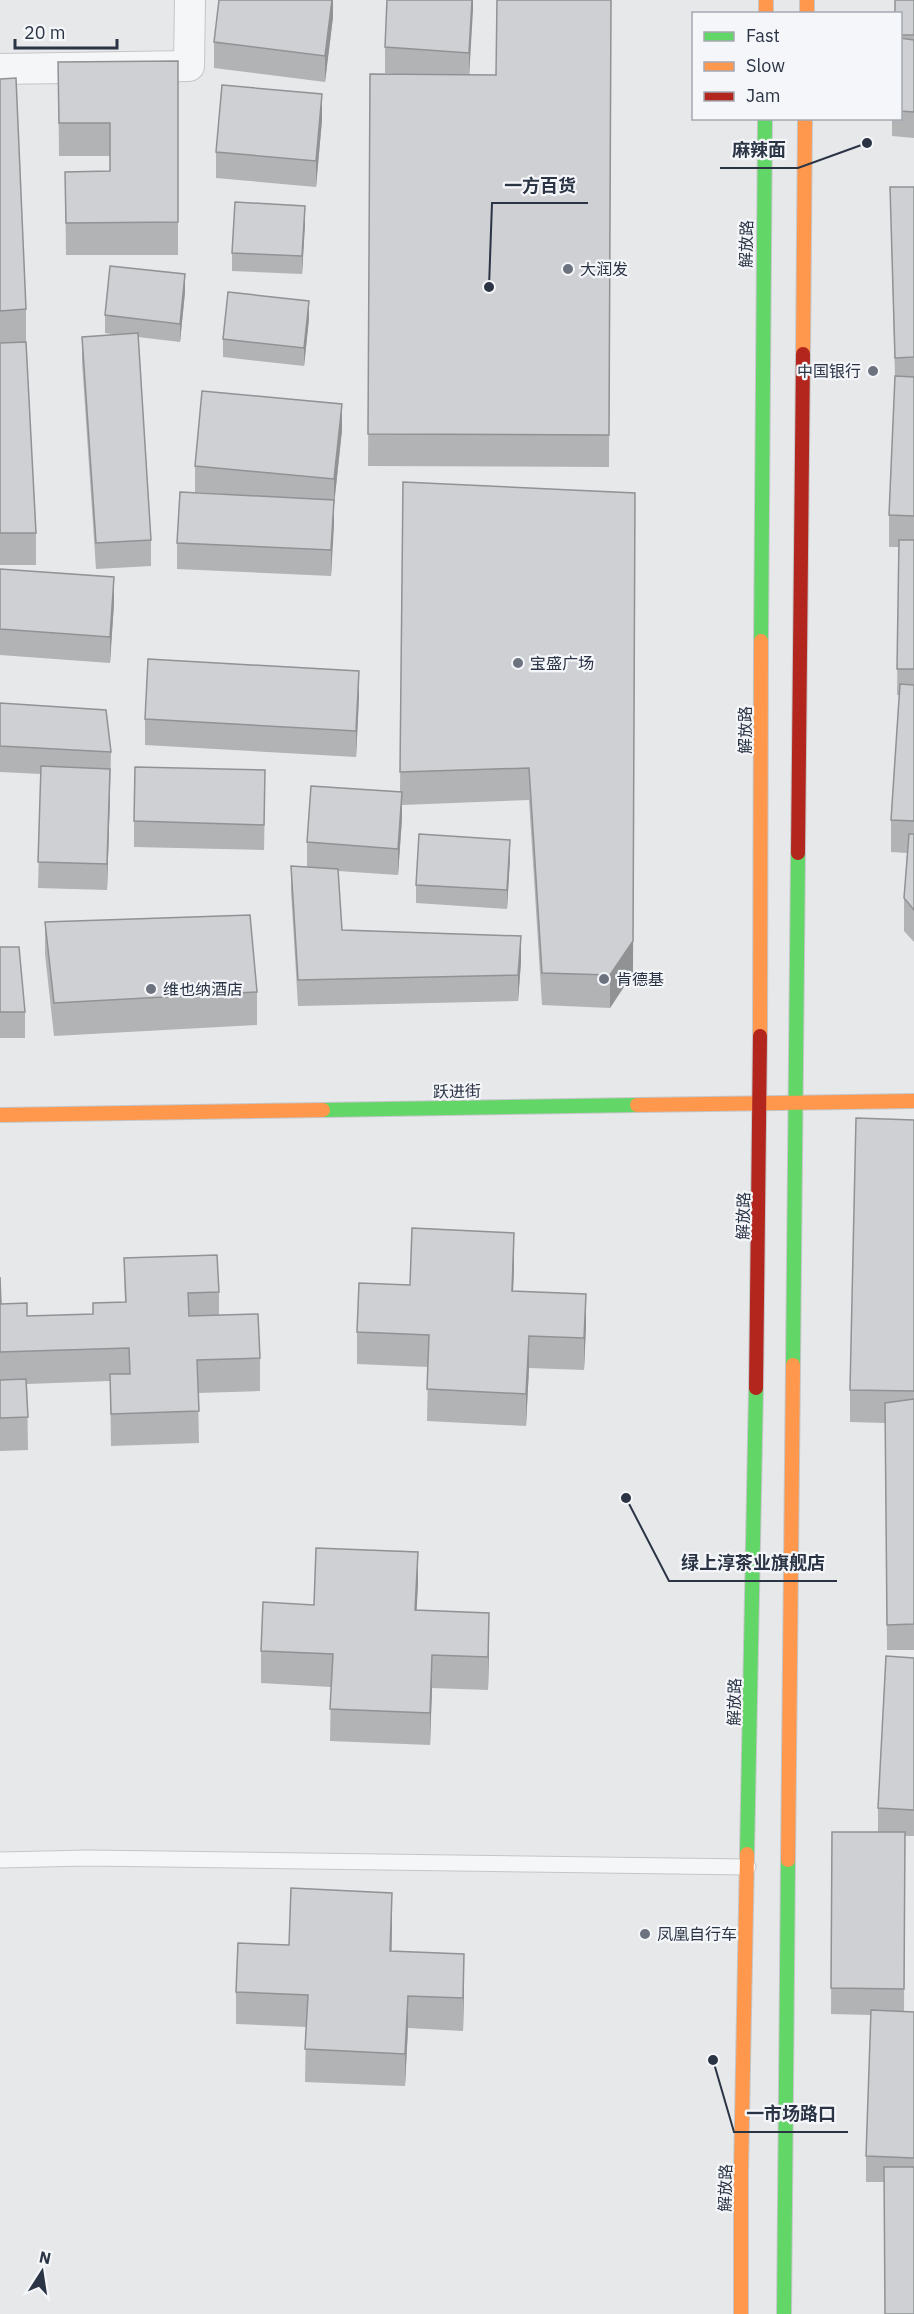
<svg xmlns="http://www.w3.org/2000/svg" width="914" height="2314" viewBox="0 0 914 2314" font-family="'IBM Plex Sans','Noto Sans SC',sans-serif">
  <rect width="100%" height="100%" fill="#e6e8ea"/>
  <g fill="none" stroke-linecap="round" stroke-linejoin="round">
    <g stroke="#c4c6c8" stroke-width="17">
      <path id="lane" d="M0 1860 88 1858 748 1867"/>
    </g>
    <g stroke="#c4c6c8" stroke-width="32">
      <path id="street" d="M0 69 189 66 190 0"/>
    </g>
    <g stroke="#c4c6c8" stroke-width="16">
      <g id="fast">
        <path d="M761 641 765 118"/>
        <path d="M323 1110 637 1105"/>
        <path d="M793 1365 798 853"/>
        <path d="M747 1854 756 1388"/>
        <path d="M784 2314 788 1860"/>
      </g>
    </g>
    <g stroke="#c4c6c8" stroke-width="16">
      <g id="slow">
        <path d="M766 0V14"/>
        <path d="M807 0V14"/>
        <path d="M803 354 805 118"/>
        <path d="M760 1036 761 641"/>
        <path d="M637 1105 914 1101"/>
        <path d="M0 1115 323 1110"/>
        <path d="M788 1860 793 1365"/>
        <path d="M741 2314V2172L747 1854"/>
      </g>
    </g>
    <g stroke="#c4c6c8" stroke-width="16">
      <g id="jam">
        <path d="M798 853 803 354"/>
        <path d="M756 1388 760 1036"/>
      </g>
    </g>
    <use href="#lane" stroke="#f5f6f7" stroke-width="15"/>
    <use href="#street" stroke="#f5f6f7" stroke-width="30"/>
    <use href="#fast" stroke="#63d668" stroke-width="14"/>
    <use href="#slow" stroke="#ff974d" stroke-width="14"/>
    <use href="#jam" stroke="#b3261e" stroke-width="14"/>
  </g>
  <g fill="#b1b3b5">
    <path d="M333 0V17L325 82 214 68V42Z"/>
    <path d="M473 0 469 75H496L611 0 609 467 368 466 370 74 408 75 385 73V47Z"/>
    <path d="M914 0V138L892 136V118H900V14Z"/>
    <path d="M178 61V255H66L65 172 110 171V156H59L58 62Z"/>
    <path d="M0 79 26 309V342L36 533V565H0Z"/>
    <path d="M322 120 316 187 216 178V152Z"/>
    <path d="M890 187H914V942L904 931V898L907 853 891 852V820L899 695H897L899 547H889V515L895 376Z"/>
    <path d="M305 224 302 274 232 271V253Z"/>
    <path d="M185 292 180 342 138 337 151 540V566L96 569 82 362V337L116 335 105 333V315Z"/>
    <path d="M309 319 304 366 223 357V339Z"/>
    <path d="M342 430 334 505 331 576 177 569V543L225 494 195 492V466Z"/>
    <path d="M403 482 633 973 610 1008 542 1005 529 800 402 805V818L398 875 338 871 342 930 521 962 518 1001 298 1006 291 891V866L307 867V842L400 792Z"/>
    <path d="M0 569 114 603 110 663 0 655Z"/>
    <path d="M359 697 356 757 145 745V719Z"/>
    <path d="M0 703 111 752 110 795 107 890 38 888 41 774 0 772Z"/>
    <path d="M265 796 264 850 134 847V821Z"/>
    <path d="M510 858 507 909 416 903V885Z"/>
    <path d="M45 922 257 992V1025L54 1036 45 954Z"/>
    <path d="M0 947 25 1012V1038H0Z"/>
    <path d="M914 1120V1650H887L885 1423 850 1422V1390Z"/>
    <path d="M124 1258 219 1292V1315L260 1358V1391L198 1393 199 1443 111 1446 110 1381 27 1384 28 1450 0 1451V1277L1 1304 27 1316 93 1314 125 1302Z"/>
    <path d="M514 1265 513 1291 586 1326 584 1370 529 1368 526 1426 427 1421 428 1367 357 1364V1332L410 1285Z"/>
    <path d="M418 1584 416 1610 489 1646 488 1690 432 1688 430 1745 330 1741 331 1687 261 1683V1651L314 1605Z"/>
    <path d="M914 1658V1836H905L904 2011 914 2012V2314L884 2182H866V2156L871 2015 831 2014 832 1832H878V1808Z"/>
    <path d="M392 1925V1951L464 1986 463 2031 408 2028 405 2086 305 2082 306 2027 236 2024V1992L289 1945Z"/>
  </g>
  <g fill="#909294">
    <path d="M332 0H333V17L325 82V56Z"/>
    <path d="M472 0H473V10L469 78V53Z"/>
    <path d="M322 94V120L316 187V161Z"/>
    <path d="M305 206V224L302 274V256Z"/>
    <path d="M185 274V292L180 342V324Z"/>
    <path d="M309 301V319L304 366V348Z"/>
    <path d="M342 404V430L334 505V479Z"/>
    <path d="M635 493 633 973 610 1008V975Z"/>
    <path d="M334 500V526L331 576V550Z"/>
    <path d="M114 577V603L110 663V637Z"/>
    <path d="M359 671V697L356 757V731Z"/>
    <path d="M110 769V795L107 890V864Z"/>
    <path d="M402 792V818L398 875V849Z"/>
    <path d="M510 840V858L507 909V890Z"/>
    <path d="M521 936V962L518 1001V975Z"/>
    <path d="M514 1233V1265L512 1323V1291Z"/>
    <path d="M586 1294V1326L584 1370V1338Z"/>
    <path d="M529 1336V1368L526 1426V1394Z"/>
    <path d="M418 1552V1584L415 1643V1610Z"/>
    <path d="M489 1613V1646L488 1690V1657Z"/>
    <path d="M432 1655V1688L430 1745V1713Z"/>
    <path d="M392 1893V1925L390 1983V1951Z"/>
    <path d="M464 1954V1986L463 2031V1998Z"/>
    <path d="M408 1996V2028L405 2086V2054Z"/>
  </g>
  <g fill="#ced0d3" stroke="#909294" stroke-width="1.5">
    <path d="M219 0H332L325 56 214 42Z"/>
    <path d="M387 0H472L469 53 385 47Z"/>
    <path d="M497 0H611L609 435 368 434 370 74 496 75Z"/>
    <path d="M895 0H914V35H900V14H895Z"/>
    <path d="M900 38 914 40V112L900 111Z"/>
    <path d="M178 61V222L66 223 65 172 110 171V123H59L58 62Z"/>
    <path d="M16 78 26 309 0 311V79Z"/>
    <path d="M222 85 322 94 316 161 216 152Z"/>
    <path d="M890 187H914V357L895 358Z"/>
    <path d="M235 202 305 206 302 256 232 253Z"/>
    <path d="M110 266 185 274 180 324 105 315Z"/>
    <path d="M228 292 309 301 304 348 223 339Z"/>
    <path d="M138 333 151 540 96 543 82 337Z"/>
    <path d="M26 342 36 533H0V343Z"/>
    <path d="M895 376 914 377V516L889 515Z"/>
    <path d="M202 391 342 404 334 479 195 466Z"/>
    <path d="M403 482 635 493 633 941 610 975 542 973 529 768 400 772Z"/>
    <path d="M180 492 334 500 331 550 177 543Z"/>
    <path d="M899 540H914V669H897Z"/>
    <path d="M0 569 114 577 110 637 0 629Z"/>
    <path d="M148 659 359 671 356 731 145 719Z"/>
    <path d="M900 684 914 685V821L891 820Z"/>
    <path d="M0 703 106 710 111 752 0 746Z"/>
    <path d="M41 766 110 769 107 864 38 862Z"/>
    <path d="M135 767 265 770 264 825 134 821Z"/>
    <path d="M311 786 402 792 398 849 307 842Z"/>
    <path d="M419 834 510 840 507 890 416 885Z"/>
    <path d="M909 834H914V910L904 898Z"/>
    <path d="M291 866 338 869 342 930 521 936 518 975 298 980Z"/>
    <path d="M250 915 257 992 54 1003 45 922Z"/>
    <path d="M0 947H19L25 1012H0Z"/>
    <path d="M856 1118 914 1120V1391L850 1390Z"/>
    <path d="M412 1228 514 1233 512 1291 586 1294 584 1338 529 1336 526 1394 427 1389 429 1335 357 1332 359 1283 410 1285Z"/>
    <path d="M217 1255 219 1292 188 1293 189 1316 258 1314 260 1358 197 1360 199 1411 111 1414 110 1374H130L129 1348 0 1352V1277L1 1304 27 1303V1316L93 1314V1303L126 1302 124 1258Z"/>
    <path d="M26 1379 28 1417 0 1418V1380Z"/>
    <path d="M914 1399V1624L887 1625 885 1403Z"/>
    <path d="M316 1548 418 1552 415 1610 489 1613 488 1657 432 1655 430 1713 330 1709 333 1654 261 1651 263 1602 314 1605Z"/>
    <path d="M886 1656 914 1658V1810L878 1808Z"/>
    <path d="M832 1832H905L904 1989 831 1988Z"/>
    <path d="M291 1888 392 1893 390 1951 464 1954 463 1998 408 1996 405 2054 305 2049 308 1995 236 1992 238 1943 289 1945Z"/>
    <path d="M871 2010 914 2012V2158L866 2156Z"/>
    <path d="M884 2167H914V2314H885Z"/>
  </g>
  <g fill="#6c737f" stroke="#f4f6f9" stroke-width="2">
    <circle cx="568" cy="269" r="6"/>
    <circle cx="873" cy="371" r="6"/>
    <circle cx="518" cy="663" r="6"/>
    <circle cx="604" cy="979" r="6"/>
    <circle cx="151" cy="989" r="6"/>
    <circle cx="645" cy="1934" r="6"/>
  </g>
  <g text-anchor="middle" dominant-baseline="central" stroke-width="4.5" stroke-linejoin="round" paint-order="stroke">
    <g font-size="16" fill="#2b3445" stroke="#f4f6f9">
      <text transform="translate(746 244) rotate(-89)">解放路</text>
      <text transform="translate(745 730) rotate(-90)">解放路</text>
      <text transform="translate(457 1091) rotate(-1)">跃进街</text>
      <text transform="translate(743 1216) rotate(-89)">解放路</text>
      <text transform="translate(734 1702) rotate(-89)">解放路</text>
      <text transform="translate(725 2188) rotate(-89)">解放路</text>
    </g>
    <g font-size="16" fill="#2b3445" stroke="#f4f6f9" text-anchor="start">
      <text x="580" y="269">大润发</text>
      <text x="861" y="371" text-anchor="end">中国银行</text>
      <text x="530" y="663">宝盛广场</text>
      <text x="616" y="979">肯德基</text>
      <text x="163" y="989">维也纳酒店</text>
      <text x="657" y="1934">凤凰自行车</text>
    </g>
  </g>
  <path fill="none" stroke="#2b3445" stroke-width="2" d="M867 143L798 168H720M489 287L492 203H588M626 1498L669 1581H837M713 2060L734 2132H848"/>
  <g fill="#2b3445" stroke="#f4f6f9" stroke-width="2">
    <circle cx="867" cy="143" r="6"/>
    <circle cx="489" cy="287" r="6"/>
    <circle cx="626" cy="1498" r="6"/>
    <circle cx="713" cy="2060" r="6"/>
  </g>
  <g font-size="18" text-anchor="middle" font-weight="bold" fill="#2b3445" stroke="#f4f6f9" stroke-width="4.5" stroke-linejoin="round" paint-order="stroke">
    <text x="759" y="156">麻辣面</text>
    <text x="540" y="192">一方百货</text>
    <text x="753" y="1569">绿上淳茶业旗舰店</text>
    <text x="791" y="2120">一市场路口</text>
  </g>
  <rect x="692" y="12" width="210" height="108" fill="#f4f6f9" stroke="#a4a8b1" stroke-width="1.5"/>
  <rect x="704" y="32" width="30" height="9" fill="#63d668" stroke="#a4a8b1" stroke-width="1.5"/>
  <text x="746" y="42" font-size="18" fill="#2b3445">Fast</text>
  <rect x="704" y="62" width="30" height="9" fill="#ff974d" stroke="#a4a8b1" stroke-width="1.5"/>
  <text x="746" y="72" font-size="18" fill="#2b3445">Slow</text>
  <rect x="704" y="92" width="30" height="9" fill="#b3261e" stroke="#a4a8b1" stroke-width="1.5"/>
  <text x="746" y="102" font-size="18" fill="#2b3445">Jam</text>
  <g transform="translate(42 2272) rotate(12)" stroke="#f4f6f9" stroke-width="4.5" paint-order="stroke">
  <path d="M0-4.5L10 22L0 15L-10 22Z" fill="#2b3445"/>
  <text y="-9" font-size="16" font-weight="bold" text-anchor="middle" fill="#2b3445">N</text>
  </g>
  <path d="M15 39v9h102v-9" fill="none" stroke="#2b3445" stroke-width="3"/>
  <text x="24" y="39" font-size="18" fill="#2b3445" stroke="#f4f6f9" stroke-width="4.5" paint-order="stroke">20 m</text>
</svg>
